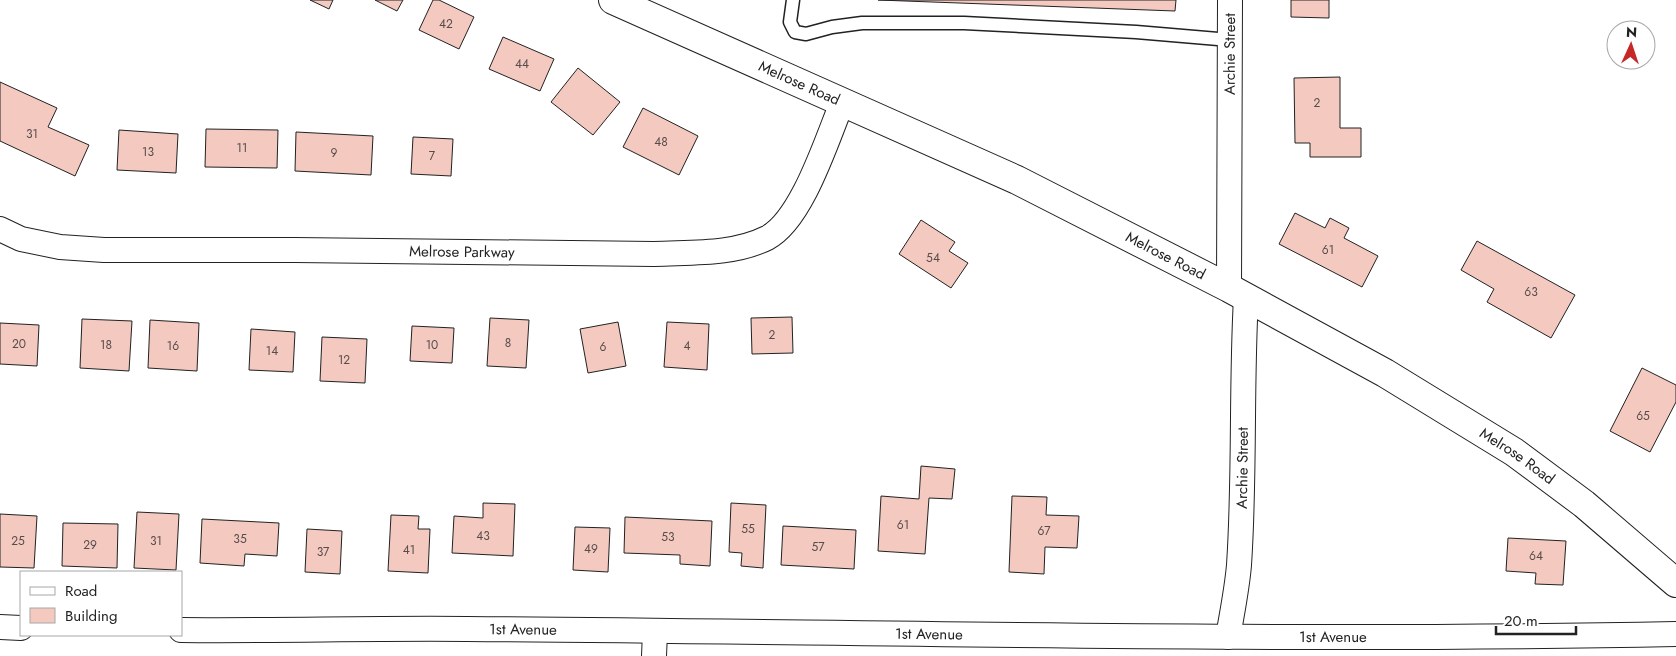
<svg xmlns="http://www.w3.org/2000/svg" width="1676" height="656" viewBox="0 0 1676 656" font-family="Jost,sans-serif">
  <rect width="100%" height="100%" fill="#fff"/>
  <g fill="#f3c9c0" stroke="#222">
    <path d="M310 0H333L329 9Z"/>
    <path d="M375 0H403L397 11Z"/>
    <path d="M433 0H439L474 17 459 49 419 30Z"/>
    <path d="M878 0H1176L1175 11Z"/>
    <path d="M1291 0H1329V18L1291 17Z"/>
    <path d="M503 37 554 59 540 91 489 69Z"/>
    <path d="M578 68 620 102 593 135 551 102Z"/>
    <path d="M1340 77V128H1361V157H1310V143H1295L1294 78Z"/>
    <path d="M0 82 57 108 48 127 89 145 75 176 0 141Z"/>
    <path d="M643 108 698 136 679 175 623 147Z"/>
    <path d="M206 129 278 130 277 168 205 167Z"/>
    <path d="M119 130 178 134 176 173 117 170Z"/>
    <path d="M296 132 373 136 371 175 295 171Z"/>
    <path d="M413 137 453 139 451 176 411 174Z"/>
    <path d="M1295 213 1325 228 1330 218 1349 228 1344 238 1378 256 1362 287 1279 244Z"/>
    <path d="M921 220 955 242 949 251 968 263 951 288 899 254Z"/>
    <path d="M1477 241 1575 295 1551 338 1487 302 1494 289 1461 270Z"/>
    <path d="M792 317 793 353 752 354 751 318Z"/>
    <path d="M490 318 529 320 526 368 487 366Z"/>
    <path d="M82 319 132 321 129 371 80 368Z"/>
    <path d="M150 320 199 323 197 371 148 368Z"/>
    <path d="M618 322 626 366 588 373 580 329Z"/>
    <path d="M667 322 709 324 707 370 664 367Z"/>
    <path d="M0 323 39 325 37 366 0 364Z"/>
    <path d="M412 326 454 328 452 363 410 361Z"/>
    <path d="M251 329 295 332 293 372 249 370Z"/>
    <path d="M322 337 367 339 365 383 320 381Z"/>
    <path d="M1642 368 1676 385V402L1650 452 1610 431Z"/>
    <path d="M921 466 955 469 952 499 929 498 925 554 878 551 881 496 919 499Z"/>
    <path d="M1012 496 1047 497 1046 515 1079 516 1077 548 1045 547 1044 574 1009 572Z"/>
    <path d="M483 503 515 504 513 556 452 553 454 516 483 518Z"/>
    <path d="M731 503 766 505 763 568 741 566 742 553 729 552Z"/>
    <path d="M137 512 179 514 176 570 134 568Z"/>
    <path d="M0 514 37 516 34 568 0 567Z"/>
    <path d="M391 515 419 516 418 529H430L428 573 388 571Z"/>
    <path d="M625 517 712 521 710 566 680 564V555L624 553Z"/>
    <path d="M202 519 279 523 277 556 245 554 244 566 200 563Z"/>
    <path d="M63 523 118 524 117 568 62 566Z"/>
    <path d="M783 526 856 530 854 569 781 565Z"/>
    <path d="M575 527 610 528 608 572 573 570Z"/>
    <path d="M307 529 342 531 340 574 305 572Z"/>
    <path d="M1508 538 1566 541 1563 585 1535 584 1536 573 1506 571Z"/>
  </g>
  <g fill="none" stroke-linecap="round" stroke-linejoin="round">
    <g stroke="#222" stroke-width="15">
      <path id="service" d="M793 0 790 22 795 32 806 34 832 27 862 23H964L1136 32 1230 40"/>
    </g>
    <g stroke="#222" stroke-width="26">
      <g id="minor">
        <path id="s1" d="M0 229 21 239 60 247 104 250H295L654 254C691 252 733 255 767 238 802 220 827 139 842 103"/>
        <path id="s2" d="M1229 288 1230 0"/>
        <path d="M0 627 21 628"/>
        <path id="s3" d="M181 630C276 631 372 628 467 629 870 632 1273 642 1676 634"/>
        <path id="s4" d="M1228 637C1232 613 1237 589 1239 565 1245 476 1241 387 1246 298"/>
        <path d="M654 656 655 632"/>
      </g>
    </g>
    <g stroke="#222" stroke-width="30">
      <g id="tertiary">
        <path id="s5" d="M613 0 1017 180 1229 288 1385 373 1514 452 1584 504 1676 583"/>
      </g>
    </g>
    <use href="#service" stroke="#fff" stroke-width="12"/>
    <use href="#minor" stroke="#fff" stroke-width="24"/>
    <use href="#tertiary" stroke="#fff" stroke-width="28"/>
  </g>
  <g text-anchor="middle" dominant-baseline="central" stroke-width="4" stroke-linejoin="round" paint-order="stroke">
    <g font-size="12" fill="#564c4a">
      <text x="446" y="24">42</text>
      <text x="522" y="64">44</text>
      <text x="1317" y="103">2</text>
      <text x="32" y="134">31</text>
      <text x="661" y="142">48</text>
      <text x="242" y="148">11</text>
      <text x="148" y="152">13</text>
      <text x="334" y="153">9</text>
      <text x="432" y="156">7</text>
      <text x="1328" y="250">61</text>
      <text x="933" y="258">54</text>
      <text x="1531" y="292">63</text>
      <text x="772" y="335">2</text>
      <text x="508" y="343">8</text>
      <text x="19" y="344">20</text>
      <text x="106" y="345">18</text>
      <text x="432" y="345">10</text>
      <text x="173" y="346">16</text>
      <text x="687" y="346">4</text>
      <text x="603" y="347">6</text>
      <text x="272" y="351">14</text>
      <text x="344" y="360">12</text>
      <text x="1643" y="416">65</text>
      <text x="903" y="525">61</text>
      <text x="748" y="529">55</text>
      <text x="1044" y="531">67</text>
      <text x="483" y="536">43</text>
      <text x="668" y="537">53</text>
      <text x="240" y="539">35</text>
      <text x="18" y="541">25</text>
      <text x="156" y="541">31</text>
      <text x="90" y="545">29</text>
      <text x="818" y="547">57</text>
      <text x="591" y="549">49</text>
      <text x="409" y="550">41</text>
      <text x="323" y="552">37</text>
      <text x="1536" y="556">64</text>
    </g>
    <g font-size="15" fill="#222" stroke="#fff">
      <text stroke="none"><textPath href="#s2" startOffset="234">Archie Street</textPath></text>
      <text stroke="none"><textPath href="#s5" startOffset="204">Melrose Road</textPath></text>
      <text stroke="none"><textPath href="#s1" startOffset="465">Melrose Parkway</textPath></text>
      <text stroke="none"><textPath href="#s5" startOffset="609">Melrose Road</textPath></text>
      <text stroke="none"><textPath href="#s5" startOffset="1014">Melrose Road</textPath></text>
      <text stroke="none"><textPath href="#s4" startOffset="170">Archie Street</textPath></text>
      <text stroke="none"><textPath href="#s3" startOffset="342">1st Avenue</textPath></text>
      <text stroke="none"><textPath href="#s3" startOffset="748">1st Avenue</textPath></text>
      <text stroke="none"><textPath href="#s3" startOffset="1152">1st Avenue</textPath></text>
    </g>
  </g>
  <rect x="20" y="571" width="162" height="65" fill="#ffffff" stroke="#a7a7a7"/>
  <rect x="30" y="587" width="25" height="8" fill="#ffffff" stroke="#a7a7a7"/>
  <text x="65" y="596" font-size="15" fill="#222222">Road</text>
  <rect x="30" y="608" width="25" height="15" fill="#f3c9c0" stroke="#a7a7a7"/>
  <text x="65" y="621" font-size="15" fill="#222222">Building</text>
  <g transform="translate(1631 45) rotate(3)"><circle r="24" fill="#ffffff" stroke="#a7a7a7"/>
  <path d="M0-4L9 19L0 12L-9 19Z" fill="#c62828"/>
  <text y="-8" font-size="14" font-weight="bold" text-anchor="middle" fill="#222222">N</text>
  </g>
  <path d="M1496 626v8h80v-8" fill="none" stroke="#222222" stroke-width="2.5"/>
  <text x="1504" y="626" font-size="15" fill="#222222" stroke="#ffffff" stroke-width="4" paint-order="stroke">20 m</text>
</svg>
